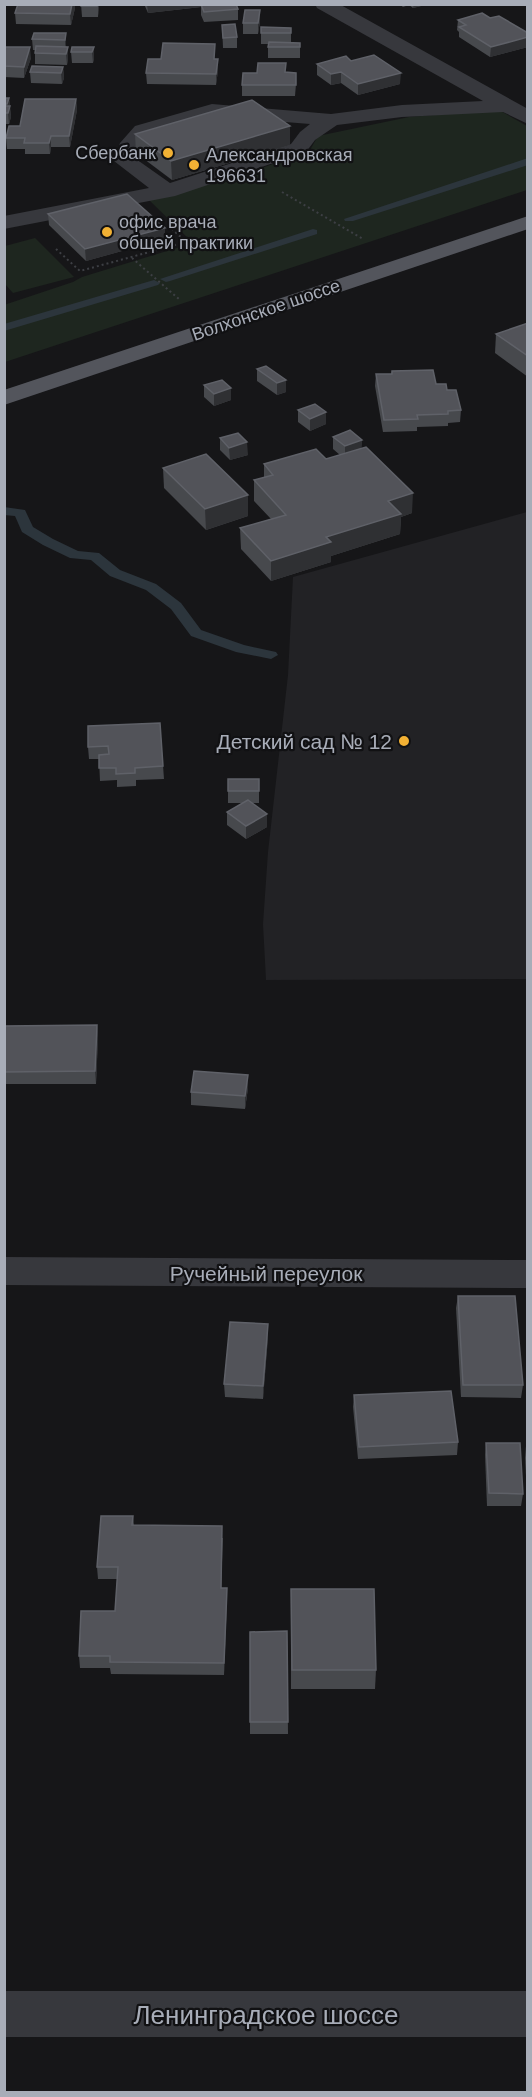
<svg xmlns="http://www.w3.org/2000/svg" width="532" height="2097" viewBox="0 0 532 2097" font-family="Arial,sans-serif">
  <rect width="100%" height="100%" fill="#161618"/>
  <path fill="#222225" d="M527 512V979L266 980 263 924 268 852 288 675 293 577Z"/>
  <g fill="#1e261f">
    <path d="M499 110 527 126V190L5 362 4 305 73 282 82 277 193 243 148 199 171 195 254 171 310 150 318 136 409 117Z"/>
    <path d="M35 238 74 277 13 293 5 284V246Z"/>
  </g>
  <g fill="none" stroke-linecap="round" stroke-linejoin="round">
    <g fill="#2c353c" fill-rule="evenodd">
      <path d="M528 158V165L353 221H345L344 219Z"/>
      <path d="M313 229 317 230V234L170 281 166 282 160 279Z"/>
      <path d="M154 280 160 283 158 285 4 331V324Z"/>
      <path d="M4 507 25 510 33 527 53 539 78 551 99 553 120 570 156 584 181 603 201 630 244 645 276 652 278 655 271 659 236 652 191 636 171 609 146 590 110 576 91 560 70 558 43 545 22 532 15 516 4 515Z"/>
    </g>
    <g stroke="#3d3f44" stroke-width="2" stroke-dasharray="2 3" stroke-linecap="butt">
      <path d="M282 192 363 239"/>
      <path d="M56 249 80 271 186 242 171 228"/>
      <path d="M132 258 180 300"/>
    </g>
    <g fill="#37383d" fill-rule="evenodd">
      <path d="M315 4H339L528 109V124L503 112 402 117 337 125 315 140 306 152 175 196 4 229V216L149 188 114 161 120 143 135 126 212 104 331 114 402 105 483 101 317 8ZM213 116 310 124 300 132 291 144 170 183 136 159 140 145 149 134Z"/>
      <path d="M4 1257 528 1260V1288L4 1285Z"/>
      <rect x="4" y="1991" width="524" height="46"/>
    </g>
    <path fill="#53555c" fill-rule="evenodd" d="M528 216V229L4 405V390Z"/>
  </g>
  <g fill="#47494d">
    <path d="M18 4H75V8L71 25 16 24 15 13Z"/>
    <path d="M81 4H99L98 17H82Z"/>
    <path d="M144 4H236L238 9V20L204 22 201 15V7L148 13Z"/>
    <path d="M399 4H429L413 8 409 5 403 7Z"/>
    <path d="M490 18 528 33V47L490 57 459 37V32L457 30 458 20Z"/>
    <path d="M260 21 258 34H243V23Z"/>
    <path d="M222 25 237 37V48H223Z"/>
    <path d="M261 27 291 28V43H300V58H268V44H261Z"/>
    <path d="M66 33V47H68V58L67 65 35 64V50H33L32 39Z"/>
    <path d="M4 47 31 58 24 78 4 77Z"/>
    <path d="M94 47V58L93 63H72L71 52Z"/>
    <path d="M161 59H218V70L216 85 147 84 146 73Z"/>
    <path d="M351 61 400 84 358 95 341 83 331 85 317 75V64Z"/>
    <path d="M63 67 64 78 62 84 31 83 30 72Z"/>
    <path d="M286 72 296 84 295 96H242V85Z"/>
    <path d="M4 98H9L11 117 9 124H4Z"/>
    <path d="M76 99 77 110 70 147H51L50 154H25V149H7L6 138 20 126Z"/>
    <path d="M290 126V145L172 180 136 153 135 134Z"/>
    <path d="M48 214 165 239 86 261 49 225Z"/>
    <path d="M528 323V377L495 353 496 334Z"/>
    <path d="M257 369 286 380V392L277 395 257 381Z"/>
    <path d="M392 371 436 384 447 390 461 410 460 422 448 423V426L417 427V431L383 432 375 386 376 374H391Z"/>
    <path d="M204 385 231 388V400L214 406 204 397Z"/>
    <path d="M298 410 326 412V424L310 431 298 422Z"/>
    <path d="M333 437 362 440 361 449 412 513 401 517 400 534 331 556V562L271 581 241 549 240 528 271 519 254 501V480L264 478V464L326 459 340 455 333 449Z"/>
    <path d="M220 438 248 455 230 460 220 450Z"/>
    <path d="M163 468 248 516 206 530 164 488Z"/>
    <path d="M160 723 164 779 136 780V786L117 787V780L100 781 99 759H89L88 747Z"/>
    <path d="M228 779H259V803H252L267 827 246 839 227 825V812L242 803H228Z"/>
    <path d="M97 1025 98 1038 96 1084H4V1026Z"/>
    <path d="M248 1088 245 1109 191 1105V1092Z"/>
    <path d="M458 1296 523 1385 521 1398 461 1397 456 1308Z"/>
    <path d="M268 1324V1337L263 1399 225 1397 224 1384Z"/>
    <path d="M354 1395 458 1442 457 1455 358 1459 353 1407Z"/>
    <path d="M486 1443 523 1494 521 1506H487L485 1455Z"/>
    <path d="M526 1446H528V1512L525 1458Z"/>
    <path d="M133 1516 134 1525 223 1538 221 1588H227V1600L224 1675 111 1674 110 1668H80L79 1656 115 1611 117 1579H98L97 1567Z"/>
    <path d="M291 1589 376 1670 375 1689H291Z"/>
    <path d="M287 1631 288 1734H250V1632Z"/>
  </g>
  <g fill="#2f3033">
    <path d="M72 4H75V8L71 25 70 14Z"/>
    <path d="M98 4H99L98 17Z"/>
    <path d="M147 4H201V7L148 13Z"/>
    <path d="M414 4H429L413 8Z"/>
    <path d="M260 10V21L258 34V23Z"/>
    <path d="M66 33V44L65 50V40Z"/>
    <path d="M528 37V47L490 57 491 47Z"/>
    <path d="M30 47 31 58 24 78V67Z"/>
    <path d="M68 47V58L67 65 66 54Z"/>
    <path d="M94 47V58L93 63 92 52Z"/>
    <path d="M218 59V70L216 85V74Z"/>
    <path d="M63 67 64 78 62 84 61 73Z"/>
    <path d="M341 72V83L331 85V74Z"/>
    <path d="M401 73 400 84 358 95V84Z"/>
    <path d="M9 98 11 117 9 124 7 104Z"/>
    <path d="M76 99 77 110 70 147 69 136Z"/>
    <path d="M290 126V145L172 180 171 161Z"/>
    <path d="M51 136V147L50 154 49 143Z"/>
    <path d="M165 228V239L86 261 85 249Z"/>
    <path d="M286 380V392L277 395V383Z"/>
    <path d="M231 388V400L214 406V394Z"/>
    <path d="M326 412V424L310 431V419Z"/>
    <path d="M362 440 361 452 345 458V446Z"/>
    <path d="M247 442 248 455 230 460 229 448Z"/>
    <path d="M413 493 412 513 401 517 400 534 331 556V562L271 581V561L326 537 388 501Z"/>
    <path d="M248 495V516L206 530 205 509Z"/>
    <path d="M267 814V827L246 839V826Z"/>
    <path d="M97 1025 98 1038 96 1084 95 1071Z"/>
    <path d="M248 1075V1088L245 1109V1096Z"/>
    <path d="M268 1324V1337L263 1399V1386Z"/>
    <path d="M227 1588V1600L224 1675V1663Z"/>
  </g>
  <g fill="#525359" stroke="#5f6168" stroke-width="1.5">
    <path d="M18 4H72L70 14 15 13Z"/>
    <path d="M81 4H98L97 6H81Z"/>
    <path d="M201 4H236L238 9 204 12Z"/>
    <path d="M245 10H260L258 23H243Z"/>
    <path d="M482 13 490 18 499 16 528 33V37L491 47 459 27 466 25 458 20Z"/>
    <path d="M235 24 237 37 223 38 222 25Z"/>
    <path d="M261 27 291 28V33H261Z"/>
    <path d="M34 33H66L65 40 32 39Z"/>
    <path d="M269 42 300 43V47H268Z"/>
    <path d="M163 43 215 44 214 59H218L216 74 146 73 148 59H161Z"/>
    <path d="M36 46 68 47 66 54 35 53Z"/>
    <path d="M4 47H30L24 67 4 66Z"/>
    <path d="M72 47H94L92 52H71Z"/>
    <path d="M374 55 401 73 358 84 341 72 331 74 317 64 346 56 351 61Z"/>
    <path d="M258 63H286L285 72 296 73V85H242L243 73H257Z"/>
    <path d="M32 66 63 67 61 73 30 72Z"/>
    <path d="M4 98H9L7 104H4Z"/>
    <path d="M25 99H76L69 136H51L49 143H24L25 138H6L9 126H20Z"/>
    <path d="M252 100 290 126 171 161 135 134Z"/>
    <path d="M4 106H10L8 113H4Z"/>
    <path d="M127 194 165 228 85 249 48 214Z"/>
    <path d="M528 323V356L496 334Z"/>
    <path d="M266 366 286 380 277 383 257 369Z"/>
    <path d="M433 370 436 384H446L447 390H456L461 410 448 411V414L417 415 418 419 384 420 376 374H392V371Z"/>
    <path d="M222 380 231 388 214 394 204 385Z"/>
    <path d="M315 404 326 412 310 419 298 410Z"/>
    <path d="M350 430 362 440 345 446 333 437Z"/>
    <path d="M238 433 247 442 229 448 220 438Z"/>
    <path d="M366 447 413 493 388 501 401 514 326 537 331 542 271 561 240 528 286 515 254 480 273 475 264 464 316 449 326 459Z"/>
    <path d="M206 454 248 495 205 509 163 468Z"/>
    <path d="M160 723 163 766 135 768V773L116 774V768H99V755L109 754 108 746 88 747V726Z"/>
    <rect x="228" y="779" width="31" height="12"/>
    <path d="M248 800 267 814 246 826 227 812Z"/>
    <path d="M97 1025 95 1071 4 1072V1026Z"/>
    <path d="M194 1071 248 1075 245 1096 191 1092Z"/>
    <path d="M458 1296H515L523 1385H463Z"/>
    <path d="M230 1322 268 1324 263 1386 224 1384Z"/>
    <path d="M451 1391 458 1442 359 1447 354 1395Z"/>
    <path d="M486 1443H520L523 1494 489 1493Z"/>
    <path d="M101 1516H133L132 1525 222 1526 221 1588H227L224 1663 110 1662V1656H79L81 1611H115L118 1567H97Z"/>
    <path d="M291 1589H374L376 1670H292Z"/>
    <path d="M287 1631 288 1722H250V1632Z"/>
  </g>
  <g fill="#f2b134" stroke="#111113" stroke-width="2">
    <circle cx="168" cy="153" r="6"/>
    <circle cx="194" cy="165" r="6"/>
    <circle cx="107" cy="232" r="6"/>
    <circle cx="404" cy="741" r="6"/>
  </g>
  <g text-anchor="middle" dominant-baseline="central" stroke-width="4.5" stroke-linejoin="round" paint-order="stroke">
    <g font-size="18" fill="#a8adb8" stroke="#111113" text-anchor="start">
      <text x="156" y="153" text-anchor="end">Сбербанк</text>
      <text x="206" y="155">Александровская<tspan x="206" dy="21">196631</tspan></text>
      <text x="119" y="222">офис врача<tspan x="119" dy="21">общей практики</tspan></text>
    </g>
    <g font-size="18" fill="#a8adb8" stroke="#111113">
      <text transform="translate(266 310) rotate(-19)">Волхонское шоссе</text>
    </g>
    <g font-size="21" fill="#a8adb8" stroke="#111113" text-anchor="end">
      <text x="392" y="741">Детский сад № 12</text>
    </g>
    <g font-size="21" fill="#a8adb8" stroke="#111113">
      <text x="266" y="1273">Ручейный переулок</text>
    </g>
    <g font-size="26" fill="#a8adb8" stroke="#111113">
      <text x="266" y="2015">Ленинградское шоссе</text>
    </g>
  </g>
  <rect width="532" height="2097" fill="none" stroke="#a8adb8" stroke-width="12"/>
</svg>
